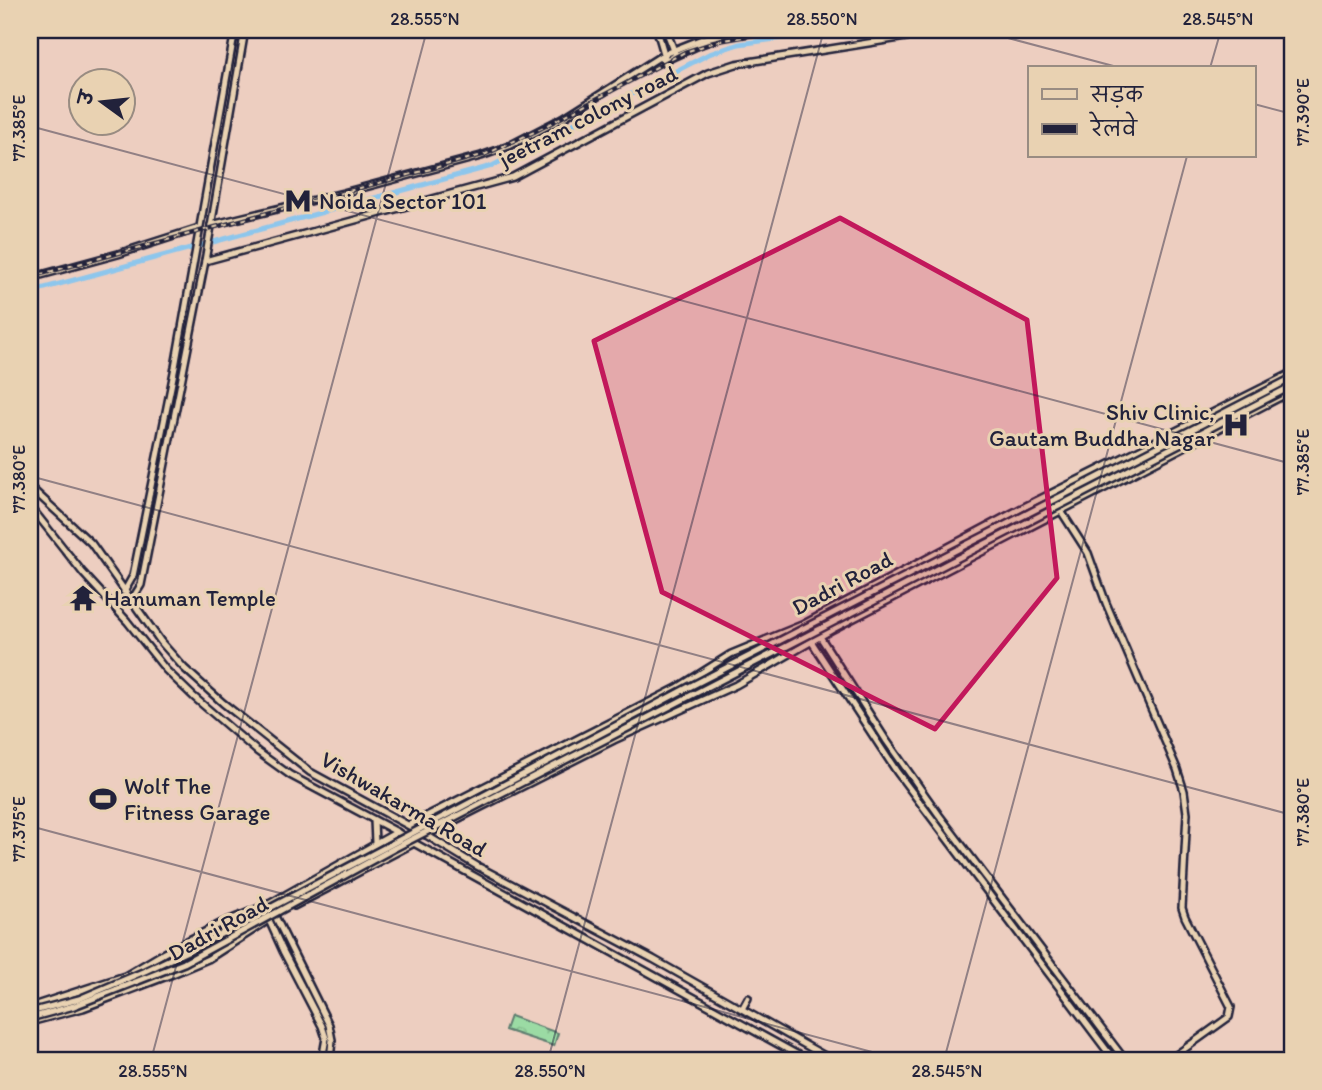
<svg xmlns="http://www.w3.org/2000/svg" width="1322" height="1090" viewBox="0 0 1322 1090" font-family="Itim,'Playpen Sans Deva',sans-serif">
  <defs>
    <pattern id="park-crowns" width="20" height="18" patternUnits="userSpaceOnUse" patternTransform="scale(1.75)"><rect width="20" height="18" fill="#9bdba4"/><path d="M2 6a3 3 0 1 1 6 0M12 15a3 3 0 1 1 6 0" fill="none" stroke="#85bc8e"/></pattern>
  </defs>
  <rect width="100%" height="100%" fill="#edcec0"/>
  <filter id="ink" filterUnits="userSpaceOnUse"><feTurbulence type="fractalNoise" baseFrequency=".0143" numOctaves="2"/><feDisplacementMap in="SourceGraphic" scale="14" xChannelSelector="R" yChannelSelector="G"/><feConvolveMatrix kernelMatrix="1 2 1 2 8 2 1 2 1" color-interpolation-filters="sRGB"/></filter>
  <g filter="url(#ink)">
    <path fill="url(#park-crowns)" stroke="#5e7e70" stroke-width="2" d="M510 1016 558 1033 554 1046 505 1030Z"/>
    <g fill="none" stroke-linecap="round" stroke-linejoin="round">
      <path stroke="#8dc6ec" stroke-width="5" d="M30 292 492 166 709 54 739 44 841 30"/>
      <g stroke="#22223b" stroke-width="10">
        <g id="tertiary">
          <path d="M657 30 665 57"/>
          <path d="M666 30 675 53"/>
          <path d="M1189 30H1232"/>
          <path d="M738 33 763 30"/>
          <path d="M660 58 666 60 708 41"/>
          <path d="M211 225 343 193 481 156 509 146 563 118 664 54 702 39 740 30"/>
          <path d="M205 261 513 177 708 73 736 64 950 30"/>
          <path d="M30 278 118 254 199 228"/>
          <path d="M1061 511 1088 553 1106 603 1177 769 1184 791 1187 813 1182 908 1185 917 1231 1007 1229 1017 1169 1060"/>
          <path d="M124 592 133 576 175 367 235 30"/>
          <path d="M131 601 141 585 205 261 245 30"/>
          <path d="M804 624 811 641 897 772 1114 1060"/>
          <path d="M819 635 886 740 939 815 1125 1060"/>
          <path d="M409 825 677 688 731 654 804 624 1022 508 1292 373"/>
          <path d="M426 835 614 740 736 685 833 629 1292 391"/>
          <path d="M426 835 477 866 653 959 832 1060"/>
          <path d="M269 904 329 1025 332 1040 330 1060"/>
          <path d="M294 906 414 843 807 1060"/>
          <path d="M263 907 283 951 322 1026 326 1038 322 1060"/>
          <path d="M30 1007 125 976 164 953 220 924 269 904 397 832"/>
          <path d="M742 1009 748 998"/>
          <path d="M30 1022 83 1008 175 973 208 959 267 921"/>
        </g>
      </g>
      <g stroke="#22223b" stroke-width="10">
        <g id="secondary">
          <path d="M30 487 91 543 161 642 184 668 223 703 310 772 426 835"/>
          <path d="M30 506 83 573 127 621 166 670 194 697 258 752 290 775 397 832 414 843"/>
          <path d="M374 820 375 843"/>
          <path d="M342 862 350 877"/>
        </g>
      </g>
      <use href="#tertiary" stroke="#e9d2b2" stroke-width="5"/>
      <use href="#secondary" stroke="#e9d2b2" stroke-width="5"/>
      <g stroke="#22223b" stroke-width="4.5">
        <path id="rail" d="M30 277 486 154 534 132 685 52 719 41 783 30"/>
      </g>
      <use href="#rail" stroke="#e9d2b2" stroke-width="2" stroke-dasharray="5" stroke-linecap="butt"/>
      <g stroke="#22223b" stroke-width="10" stroke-linecap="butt">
        <g id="secondary-bridge">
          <path d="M30 1012 79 999 145 971 200 945 689 687 1292 378"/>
          <path d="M30 1018 74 1006 184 963 393 849 1292 386"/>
        </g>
      </g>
      <use href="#secondary-bridge" stroke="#e9d2b2" stroke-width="5"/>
    </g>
  </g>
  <path fill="#c2185b" fill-opacity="0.2" stroke="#c2185b" stroke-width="5" stroke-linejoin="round" d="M840 218 1027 320 1057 578 935 729 662 592 594 341Z"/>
  <path fill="none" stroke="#22223b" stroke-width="2" stroke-opacity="0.45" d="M978 30 1121 68M30 33 31 30M1210 68 1221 30M1254 104 1292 114M30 126 1292 464M30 476 1292 815M30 826 902 1060M151 1060 427 30M548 1060 824 30M944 1060 1187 156"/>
  <defs>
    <g id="metro-bare" transform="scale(2.1)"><path d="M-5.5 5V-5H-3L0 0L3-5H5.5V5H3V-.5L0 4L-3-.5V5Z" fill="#22223b" stroke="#e9d2b2" stroke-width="2.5" paint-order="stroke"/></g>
    <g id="hospital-bare" transform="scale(2.1)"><path d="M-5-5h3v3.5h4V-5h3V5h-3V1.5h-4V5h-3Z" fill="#22223b" stroke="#e9d2b2" stroke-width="2.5" paint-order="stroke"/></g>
    <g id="temple-bare" transform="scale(2.1)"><path d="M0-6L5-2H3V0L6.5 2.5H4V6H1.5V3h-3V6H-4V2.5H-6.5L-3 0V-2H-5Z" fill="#22223b" stroke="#e9d2b2" stroke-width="2.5" paint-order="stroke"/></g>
    <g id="stadium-bare" transform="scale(2.1)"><path d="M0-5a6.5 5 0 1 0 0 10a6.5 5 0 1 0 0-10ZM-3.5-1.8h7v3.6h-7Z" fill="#22223b" stroke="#e9d2b2" stroke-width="2.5" paint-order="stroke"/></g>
  </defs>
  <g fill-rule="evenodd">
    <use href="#metro-bare" x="298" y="201"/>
    <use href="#hospital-bare" x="1236" y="425"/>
    <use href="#temple-bare" x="83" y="598"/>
    <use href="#stadium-bare" x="103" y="799"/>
  </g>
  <g text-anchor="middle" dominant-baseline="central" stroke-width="6" stroke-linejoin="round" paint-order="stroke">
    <g font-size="23" fill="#22223b" stroke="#e9d2b2">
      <text transform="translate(588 116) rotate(-27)">jeetram colony road</text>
      <text transform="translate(842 583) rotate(-28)">Dadri Road</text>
      <text transform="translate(404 804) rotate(30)">Vishwakarma Road</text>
      <text transform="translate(218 928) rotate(-29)">Dadri Road</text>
    </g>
    <g font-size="23" fill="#22223b" stroke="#e9d2b2" text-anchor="start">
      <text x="319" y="201">Noida Sector 101</text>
      <text x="1215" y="412" text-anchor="end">Shiv Clinic,<tspan x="1215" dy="26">Gautam Buddha Nagar</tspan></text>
      <text x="104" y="598">Hanuman Temple</text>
      <text x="124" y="786">Wolf The<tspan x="124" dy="26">Fitness Garage</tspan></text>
    </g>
  </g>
  <rect width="1322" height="1090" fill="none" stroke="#e9d2b2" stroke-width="77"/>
  <rect x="1028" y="66" width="228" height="91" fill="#e9d2b2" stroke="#998c82" stroke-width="2"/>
  <rect x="1042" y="89" width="35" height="10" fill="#e9d2b2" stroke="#998c82" stroke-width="2"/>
  <text x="1091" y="102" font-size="21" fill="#22223b">सड़क</text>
  <rect x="1042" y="124" width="35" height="10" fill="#22223b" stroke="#998c82" stroke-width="2"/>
  <text x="1091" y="136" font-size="21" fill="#22223b">रेलवे</text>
  <g transform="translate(102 102) rotate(285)"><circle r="33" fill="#e9d2b2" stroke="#998c82" stroke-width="2"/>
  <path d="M0-5L12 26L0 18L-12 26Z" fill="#22223b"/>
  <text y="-10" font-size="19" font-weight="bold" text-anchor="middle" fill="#22223b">उ</text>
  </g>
  <rect x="38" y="38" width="1246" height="1014" fill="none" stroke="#22223b" stroke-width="2.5"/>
  <g font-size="18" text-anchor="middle" fill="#22223b">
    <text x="425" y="25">28.555°N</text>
    <text x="822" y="25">28.550°N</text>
    <text x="1218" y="25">28.545°N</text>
    <text transform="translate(1303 112) rotate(-90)" y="6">77.390°E</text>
    <text transform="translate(19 128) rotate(-90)" y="6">77.385°E</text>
    <text transform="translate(1303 462) rotate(-90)" y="6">77.385°E</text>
    <text transform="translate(19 479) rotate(-90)" y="6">77.380°E</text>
    <text transform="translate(1303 812) rotate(-90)" y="6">77.380°E</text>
    <text transform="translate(19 829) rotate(-90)" y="6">77.375°E</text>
    <text x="153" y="1077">28.555°N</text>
    <text x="550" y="1077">28.550°N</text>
    <text x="947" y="1077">28.545°N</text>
  </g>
</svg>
